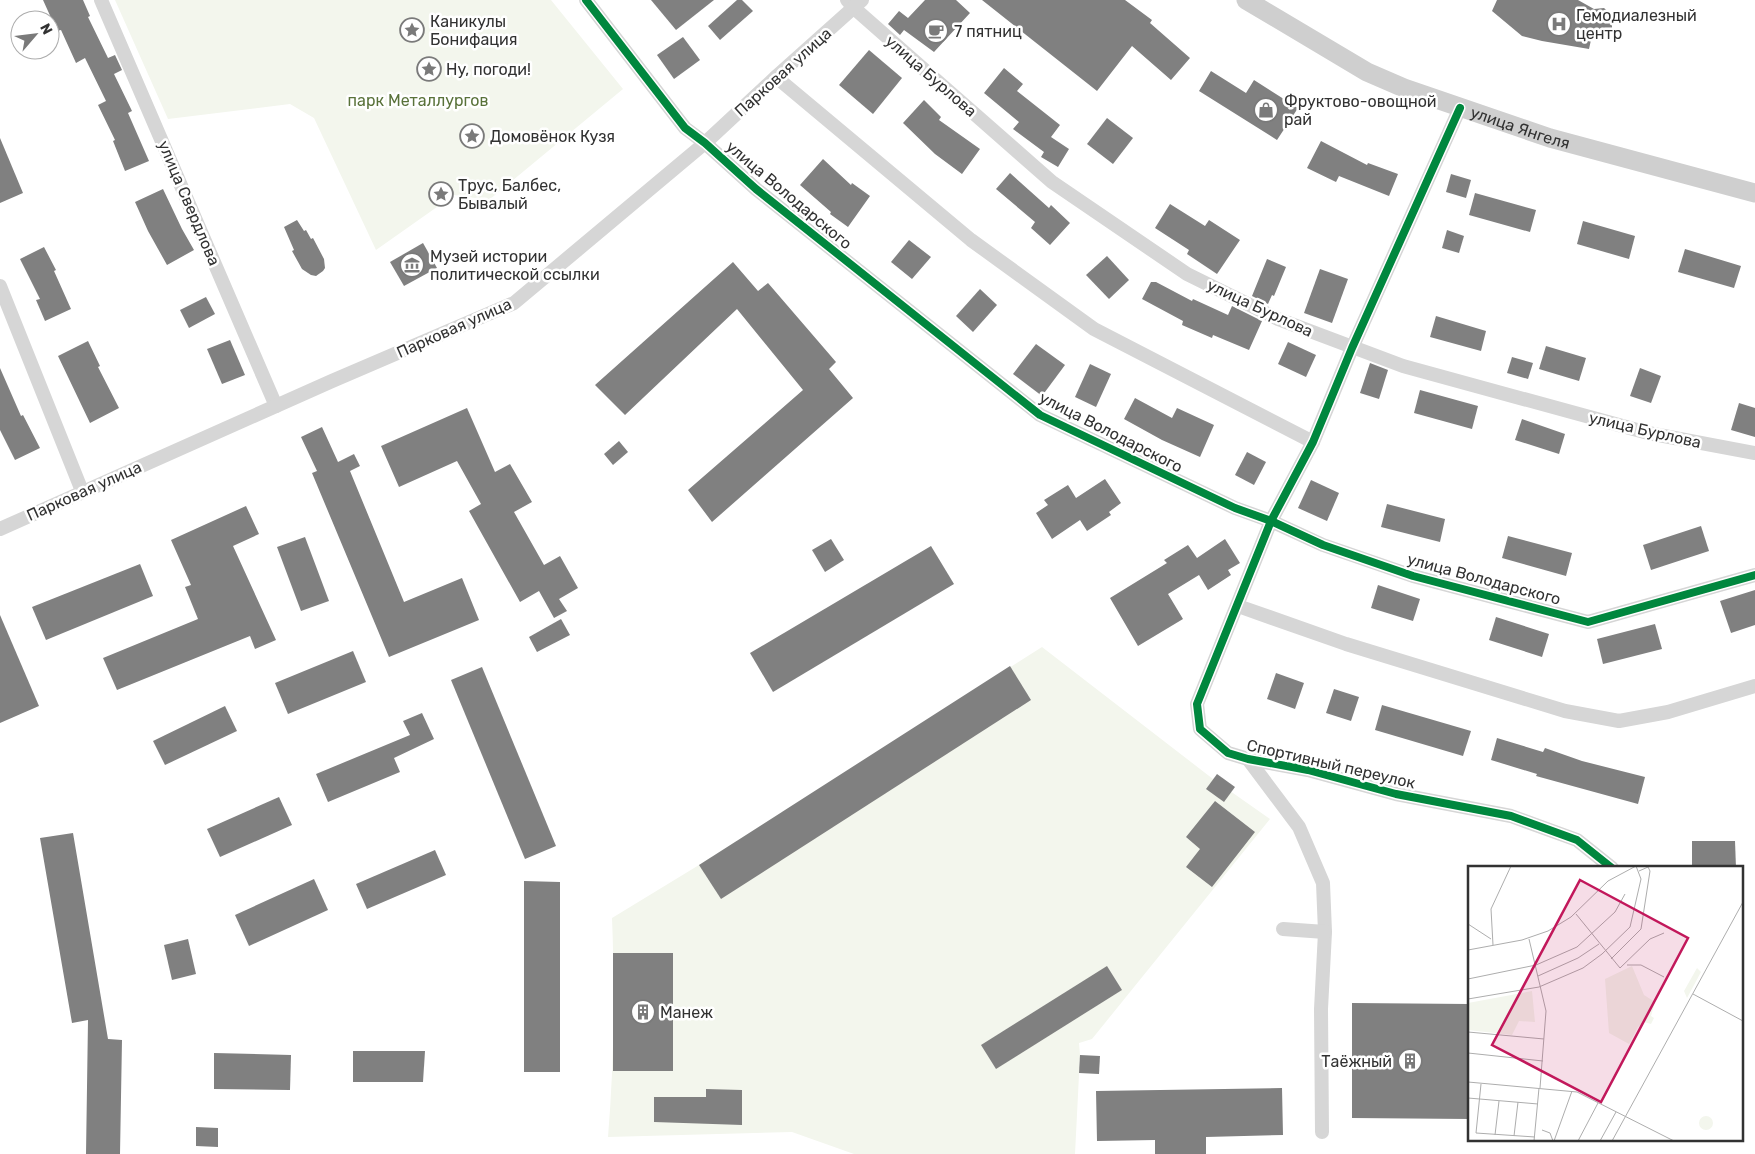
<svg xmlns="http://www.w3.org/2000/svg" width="1755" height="1154" viewBox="0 0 1755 1154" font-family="Rubik,sans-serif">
  <rect width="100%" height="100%" fill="#fff"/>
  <g fill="#f3f6ed">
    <path d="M115 0H551L623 89 489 200 454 195 376 250 314 118 290 104 168 119Z"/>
    <path d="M1042 647 1213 779 1270 819 1092 1039 1079 1043 1080 1055 1075 1154H854L792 1132 608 1137C614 1064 615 992 612 918L699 865Z"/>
  </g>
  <g fill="#808080">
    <path d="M43 0H83L90 16 88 17 108 58 115 55 122 70 114 74 132 111 128 113 149 161 125 171 113 141 115 140 98 105 106 101 85 58 76 63 61 30 57 31Z"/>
    <path d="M651 0H714L676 30Z"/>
    <path d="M737 0H742L753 11 720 40 708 26Z"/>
    <path d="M925 0H956L970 13 934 52 904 30 900 35 888 24 899 11 908 18Z"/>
    <path d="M982 0H1125L1152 20 1150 23 1190 58 1171 80 1132 46 1097 91Z"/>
    <path d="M1497 0H1578L1594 9 1604 8 1612 15V30L1600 39 1591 40 1589 49 1542 41 1522 36 1492 11Z"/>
    <path d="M683 37 700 60 674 79 657 55Z"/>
    <path d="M869 50 902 78 873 114 839 85Z"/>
    <path d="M1004 68 1023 84 1017 91 1060 125 1051 137 1069 149 1058 167 1041 157 1044 152 1013 129 1019 122 984 93Z"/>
    <path d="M1211 71 1246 93 1254 80 1298 108 1277 140 1199 91Z"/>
    <path d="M924 100 941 117 939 120 980 149 962 174 935 154 903 123Z"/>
    <path d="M1107 118 1133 138 1113 164 1087 144Z"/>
    <path d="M0 138 23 193 0 203Z"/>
    <path d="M1321 141 1367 165 1368 163 1398 174 1389 196 1339 176 1336 182 1307 168Z"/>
    <path d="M823 159 851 185 852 183 870 196 848 227 830 214 831 212 800 185Z"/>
    <path d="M1010 173 1049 208 1051 205 1070 223 1050 245 1031 228 1035 222 996 189Z"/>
    <path d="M1451 174 1471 180 1466 198 1446 192Z"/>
    <path d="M163 189 182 229 194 250 167 265 148 231 135 202Z"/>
    <path d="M1475 193 1536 210 1530 232 1469 215Z"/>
    <path d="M1170 204 1205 226 1209 220 1240 240 1217 274 1187 254 1189 250 1155 228Z"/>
    <path d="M297 220 304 231 306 230 311 239 313 238 324 259 325 268 323 271 316 276 311 275 302 269 292 251 294 250 284 227Z"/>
    <path d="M1583 221 1635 236 1629 259 1577 244Z"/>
    <path d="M1447 230 1464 236 1459 253 1442 248Z"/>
    <path d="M909 240 931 257 912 279 891 262Z"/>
    <path d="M423 243 437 268 404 286 390 262Z"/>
    <path d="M44 247 56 270 54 271 71 309 45 321 36 300 40 299 20 259Z"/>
    <path d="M1685 249 1741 266 1734 288 1678 272Z"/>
    <path d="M1107 256 1129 280 1109 299 1086 275Z"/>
    <path d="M1267 259 1286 267 1274 296 1272 295 1268 304 1252 296Z"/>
    <path d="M733 262 758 291 768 283 836 362 829 369 853 398 712 522 688 490 803 390 737 309 625 415 595 385Z"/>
    <path d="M1320 269 1348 279 1332 323 1304 313Z"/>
    <path d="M1151 282H1156L1192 301 1193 299 1228 315 1232 306 1262 321 1249 350 1213 335 1212 338 1182 325 1183 321 1142 299Z"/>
    <path d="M980 289 997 305 973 332 956 316Z"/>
    <path d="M206 297 215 314 189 328 180 310Z"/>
    <path d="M1436 316 1486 331 1481 351 1430 337Z"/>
    <path d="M230 340 245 375 222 384 207 349Z"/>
    <path d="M88 341 100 366 98 367 119 408 90 423 58 356Z"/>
    <path d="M1288 342 1316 355 1306 377 1278 364Z"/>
    <path d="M1036 344 1065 365 1042 396 1013 374Z"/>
    <path d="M1546 346 1586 358 1579 381 1539 369Z"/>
    <path d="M1512 357 1533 363 1528 379 1507 373Z"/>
    <path d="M1370 363 1388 370 1379 399 1360 393Z"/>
    <path d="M1090 364 1111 374 1096 407 1075 397Z"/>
    <path d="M0 368 21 416 23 415 40 448 15 460 0 430Z"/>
    <path d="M1640 368 1661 376 1651 403 1630 396Z"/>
    <path d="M1420 390 1478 406 1472 429 1414 413Z"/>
    <path d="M1135 398 1172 418 1177 408 1214 425 1200 457 1162 440 1124 419Z"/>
    <path d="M1739 403 1755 408V437L1731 430Z"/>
    <path d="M467 408 495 472 510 464 532 502 514 512 544 565 560 556 578 588 559 599 567 611 554 618 539 591 520 602 469 511 481 504 457 461 399 487 381 446Z"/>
    <path d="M1522 419 1565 434 1559 454 1515 440Z"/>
    <path d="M322 427 338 462 354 454 360 466 350 471 404 602 462 578 479 620 389 657 312 473 317 471 301 437Z"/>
    <path d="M619 441 628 452 613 465 604 454Z"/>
    <path d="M1247 452 1266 462 1254 485 1235 475Z"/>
    <path d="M1105 479 1121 503 1109 512 1111 515 1087 531 1080 520 1052 539 1036 513 1048 505 1044 500 1068 485 1076 498Z"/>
    <path d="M1311 480 1339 493 1327 521 1298 508Z"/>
    <path d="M1387 504 1445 519 1440 542 1381 527Z"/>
    <path d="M246 506 259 534 233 546 276 640 255 649 250 636 117 690 103 658 198 619 185 587 191 585 171 540Z"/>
    <path d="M1701 526 1709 551 1651 570 1643 545Z"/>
    <path d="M1508 536 1572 553 1566 576 1502 558Z"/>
    <path d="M305 537 329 601 301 611 277 547Z"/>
    <path d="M831 539 844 560 825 572 812 550Z"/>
    <path d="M1225 539 1240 563 1228 570 1231 575 1208 590 1199 575 1168 594 1183 619 1138 646 1110 598 1167 563 1164 560 1188 545 1197 558Z"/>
    <path d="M931 546 954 584 773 692 750 653Z"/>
    <path d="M140 564 153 596 46 640 32 607Z"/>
    <path d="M1378 585 1420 599 1413 621 1371 608Z"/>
    <path d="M1755 590V625L1731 633 1720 601Z"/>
    <path d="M0 615 39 706 0 723Z"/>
    <path d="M1496 617 1549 634 1542 657 1489 640Z"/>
    <path d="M561 619 570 635 537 652 529 637Z"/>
    <path d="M1655 624 1662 649 1603 664 1597 639Z"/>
    <path d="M353 651 366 682 288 714 275 683Z"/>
    <path d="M1010 666 1031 700 721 899 699 865Z"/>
    <path d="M482 667 556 846 525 859 451 680Z"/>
    <path d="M1276 673 1304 683 1295 709 1267 699Z"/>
    <path d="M1334 689 1359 697 1351 721 1326 713Z"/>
    <path d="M1382 705 1471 731 1463 756 1375 730Z"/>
    <path d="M225 706 237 731 165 765 153 741Z"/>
    <path d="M422 713 434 739 394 758 400 772 328 802 316 774 410 735 403 721Z"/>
    <path d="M1497 738 1543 752 1545 748 1582 761 1645 777 1638 804 1536 776 1537 774 1491 760Z"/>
    <path d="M1217 774 1235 787 1224 802 1206 789Z"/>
    <path d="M279 797 292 825 220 857 207 829Z"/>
    <path d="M1215 801 1255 832 1212 887 1186 867 1200 849 1186 837Z"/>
    <path d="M73 833 108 1039 122 1040 120 1154H86L88 1020 72 1023 40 838Z"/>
    <path d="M1692 841H1735L1736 868H1692Z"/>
    <path d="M435 850 446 875 367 909 356 884Z"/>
    <path d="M314 879 328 910 249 946 235 915Z"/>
    <path d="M524 881 560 882V1072H524Z"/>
    <path d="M188 939 196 974 172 980 164 945Z"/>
    <rect x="613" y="953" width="60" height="118"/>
    <path d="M1107 966 1122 990 996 1069 981 1045Z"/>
    <path d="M1352 1003 1469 1004V1119L1352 1118Z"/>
    <path d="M353 1051H425L423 1082H353Z"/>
    <path d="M214 1053 291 1055 290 1090 214 1089Z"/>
    <path d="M1080 1055 1100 1056 1099 1074 1079 1073Z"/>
    <path d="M1282 1088 1283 1135 1206 1137V1154H1155V1140L1097 1141 1096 1091Z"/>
    <path d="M706 1089 742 1090V1125L654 1122V1097H706Z"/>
    <path d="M196 1127 218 1128V1147L196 1146Z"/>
  </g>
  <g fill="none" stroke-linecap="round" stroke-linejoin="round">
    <g stroke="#d6d6d6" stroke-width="14">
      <path d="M101 0 276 406"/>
      <path d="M586 0 685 128 705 143 756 189 1040 415 1235 508 1271 521 1323 545 1413 576 1588 622 1755 575"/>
      <path d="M847 0 854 8 1052 182 1187 274 1278 319 1403 366 1648 433 1755 453"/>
      <path d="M776 77 971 240 1094 329 1313 442"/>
      <path d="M1460 108 1352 348 1313 442 1271 521 1197 704 1200 729 1228 753 1248 759 1308 770 1396 794 1511 816 1577 840 1612 868"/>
      <path d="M0 286 82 491"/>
      <path d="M0 529 332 381 514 303 705 143 776 77 862 0"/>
      <path d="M1238 606 1346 644 1565 711 1619 721 1668 712 1755 686"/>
      <path d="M1248 759 1299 827 1323 883 1325 932 1321 1009 1322 1132"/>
      <path d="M1283 929 1325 932"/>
    </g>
    <path stroke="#cfcfcf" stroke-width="19" id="s1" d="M1246 0 1367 72 1404 88 1550 138 1755 193"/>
    <g stroke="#fff" stroke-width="11">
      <g id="cycleway">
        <path d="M586 0 685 128 705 143 756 189 1040 415 1235 508 1271 521 1323 545 1413 576 1588 622 1755 575"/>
        <path d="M1460 108 1352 348 1313 442 1271 521 1197 704 1200 729 1228 753 1248 759 1308 770 1396 794 1511 816 1577 840 1612 868"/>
      </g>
    </g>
    <use href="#cycleway" stroke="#00873e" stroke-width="8"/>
  </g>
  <defs>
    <g id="hospital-ring" transform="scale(1.25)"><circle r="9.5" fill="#fff" stroke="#7a7a7a" stroke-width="1.5"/><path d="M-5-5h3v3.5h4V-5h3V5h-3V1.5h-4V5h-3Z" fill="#7a7a7a"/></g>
    <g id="sight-ring" transform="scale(1.25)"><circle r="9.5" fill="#fff" stroke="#7a7a7a" stroke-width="1.5"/><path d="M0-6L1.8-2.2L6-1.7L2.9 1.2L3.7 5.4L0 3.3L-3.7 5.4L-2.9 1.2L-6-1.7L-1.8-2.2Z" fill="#7a7a7a"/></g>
    <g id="cafe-ring" transform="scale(1.25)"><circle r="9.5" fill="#fff" stroke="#7a7a7a" stroke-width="1.5"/><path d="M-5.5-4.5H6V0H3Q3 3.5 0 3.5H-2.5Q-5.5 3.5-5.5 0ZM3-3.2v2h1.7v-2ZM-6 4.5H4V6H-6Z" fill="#7a7a7a"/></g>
    <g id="shop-ring" transform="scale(1.25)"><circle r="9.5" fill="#fff" stroke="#7a7a7a" stroke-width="1.5"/><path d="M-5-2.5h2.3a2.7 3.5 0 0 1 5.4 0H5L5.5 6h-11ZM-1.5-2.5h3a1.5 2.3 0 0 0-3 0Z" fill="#7a7a7a"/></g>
    <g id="museum-ring" transform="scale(1.25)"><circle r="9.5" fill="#fff" stroke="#7a7a7a" stroke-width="1.5"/><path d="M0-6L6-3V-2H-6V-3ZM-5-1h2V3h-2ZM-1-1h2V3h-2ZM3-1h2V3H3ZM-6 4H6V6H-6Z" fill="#7a7a7a"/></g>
    <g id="building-ring" transform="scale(1.25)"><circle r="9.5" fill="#fff" stroke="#7a7a7a" stroke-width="1.5"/><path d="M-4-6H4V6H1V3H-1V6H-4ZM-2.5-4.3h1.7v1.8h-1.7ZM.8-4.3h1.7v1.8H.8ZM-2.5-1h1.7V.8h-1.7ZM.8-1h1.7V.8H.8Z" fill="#7a7a7a"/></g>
  </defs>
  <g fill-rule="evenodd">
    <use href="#hospital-ring" x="1559" y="24"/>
    <use href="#sight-ring" x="412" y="30"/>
    <use href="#cafe-ring" x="936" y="31"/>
    <use href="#sight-ring" x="429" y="69"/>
    <use href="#shop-ring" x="1266" y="110"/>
    <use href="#sight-ring" x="472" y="136"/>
    <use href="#sight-ring" x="441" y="194"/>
    <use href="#museum-ring" x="412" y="265"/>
    <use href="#building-ring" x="643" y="1012"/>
    <use href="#building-ring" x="1410" y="1061"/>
  </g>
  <g text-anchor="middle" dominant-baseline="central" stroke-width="5" stroke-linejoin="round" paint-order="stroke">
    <g font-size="16" fill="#323232" stroke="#fff" text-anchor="start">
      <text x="1576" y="15">Гемодиалезный<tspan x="1576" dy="18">центр</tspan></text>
      <text x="430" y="21">Каникулы<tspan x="430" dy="18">Бонифация</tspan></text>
      <text x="954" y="31">7 пятниц</text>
      <text x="446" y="69">Ну, погоди!</text>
      <text x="1284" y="101">Фруктово-овощной<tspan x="1284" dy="18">рай</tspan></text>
      <text x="490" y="136">Домовёнок Кузя</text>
      <text x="458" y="185">Трус, Балбес,<tspan x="458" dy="18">Бывалый</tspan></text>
      <text x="430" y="256">Музей истории<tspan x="430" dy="18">политической ссылки</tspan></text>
      <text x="660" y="1012">Манеж</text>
      <text x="1392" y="1061" text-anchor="end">Таёжный</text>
    </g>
    <g font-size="16" fill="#323232" stroke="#fff">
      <text transform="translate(783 72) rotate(-42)">Парковая улица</text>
      <text transform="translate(931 76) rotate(41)">улица Бурлова</text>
      <text stroke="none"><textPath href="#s1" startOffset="304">улица Янгеля</textPath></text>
      <text transform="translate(789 195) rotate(40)">улица Володарского</text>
      <text transform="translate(189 203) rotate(67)">улица Свердлова</text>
      <text transform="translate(1260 308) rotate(25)">улица Бурлова</text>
      <text transform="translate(454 328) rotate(-24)">Парковая улица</text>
      <text transform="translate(1645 430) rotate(13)">улица Бурлова</text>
      <text transform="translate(1111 432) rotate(27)">улица Володарского</text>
      <text transform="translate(84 491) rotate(-24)">Парковая улица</text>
      <text transform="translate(1484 579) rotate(15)">улица Володарского</text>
      <text transform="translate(1331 764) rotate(13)">Спортивный переулок</text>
    </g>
    <g font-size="16" fill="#59723a" stroke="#fff">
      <text x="418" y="100">парк Металлургов</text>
    </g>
  </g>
  <g transform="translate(1468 866)">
    <rect width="275" height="275" fill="#fff"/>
    <path d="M164 100 176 129 187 136 183 150 186 152 183 158 176 156 170 161 161 178 141 167 137 113ZM229 102 233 106 219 132 216 125ZM64 125 67 156 51 155 44 169 0 164V137ZM231 257a7 7 0 1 1 14 0a7 7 0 1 1-14 0Z" fill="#f3f6ed"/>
    <path fill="none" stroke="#adadad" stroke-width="1" d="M108 48 152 102 182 73 196 67M0 58 23 73M61 73 78 145 72 222M25 79 23 43 43 0M0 84 54 74 80 65 103 51 140 15 168 0M143 93 173 63 182 5 180 1 171 5M159 99H173L196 111M70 110 110 92 131 78M0 113 68 99 109 81 147 46 157 28M225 128 275 155M0 133 71 121 115 102 134 88 162 61 173 13 168 0M0 166 76 173M0 187 75 195M0 216 109 226 206 275M13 218 8 267 67 271M0 232 70 238M74 264 82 267 85 275M27 269 31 235M46 270 50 236M66 275 71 222M86 275 104 225M110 275 130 237M132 275 148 246M144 275 275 36"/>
    <path fill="#c2185b" fill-opacity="0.15" stroke="#c2185b" stroke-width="2.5" d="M112 14 220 72 133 236 24 179Z"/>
    <rect width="275" height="275" fill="none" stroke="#323232" stroke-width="2.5"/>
  </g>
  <g transform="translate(35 35) rotate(62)"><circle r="24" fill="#ffffff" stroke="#adadad"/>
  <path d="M0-4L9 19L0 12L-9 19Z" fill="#7a7a7a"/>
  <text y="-8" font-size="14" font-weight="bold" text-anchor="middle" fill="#323232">N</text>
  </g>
</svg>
